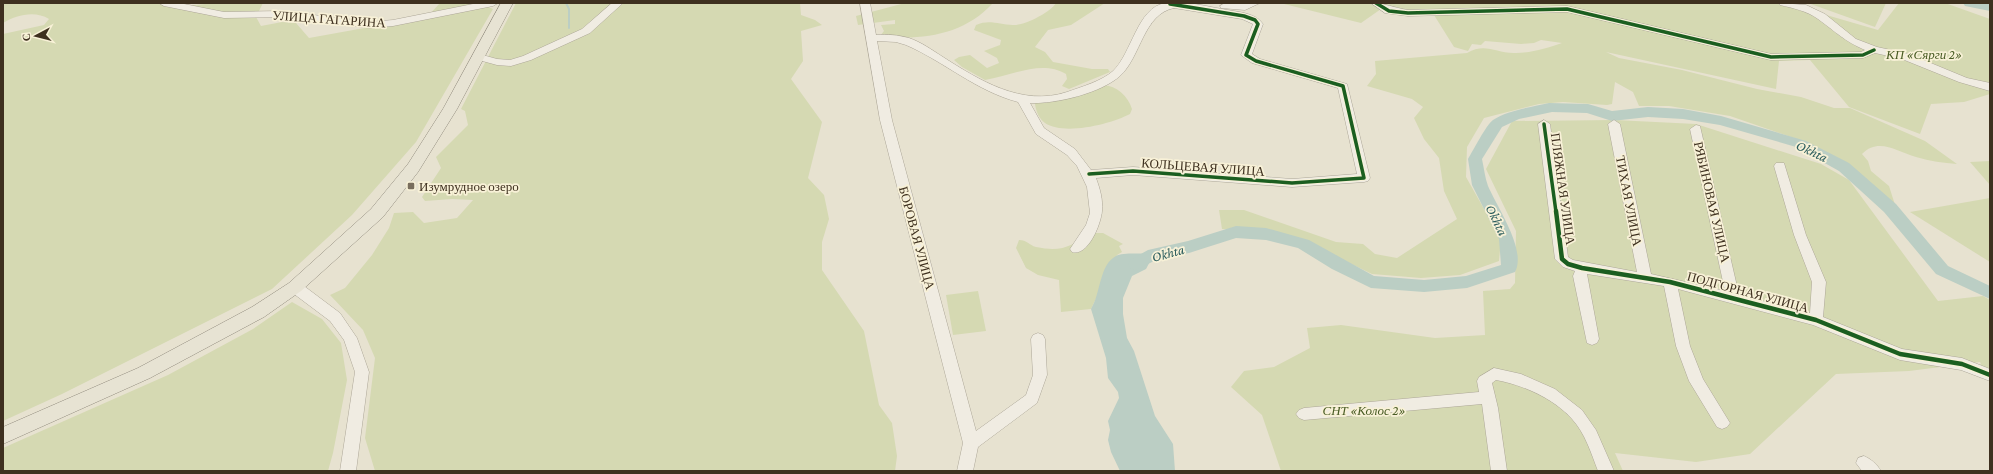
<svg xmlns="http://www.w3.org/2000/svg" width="1993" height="474" viewBox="0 0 1993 474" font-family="'Crimson Pro',serif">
  <rect width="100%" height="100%" fill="#e7e2d0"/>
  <g fill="#d5d9b2">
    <path d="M3 3H155L222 17H256L261 26 282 22 296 23 309 38 486 6 493 9 416 142 352 215 272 289 62 394 3 421V34L44 25 49 19C35 10 16 15 3 23Z"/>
    <path d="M216 3H263L258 13 241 15 184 6Z"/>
    <path d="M440 3H479L430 14Z"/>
    <path d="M516 3H800L801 15 815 20 822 25 801 31 803 61 791 79 822 122 808 178 824 195 829 219 822 242V270L864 331 879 405 892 423 897 456 895 471H375L365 438 375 358 363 330 330 295 345 288 372 255 389 228 394 213 413 212 424 223 457 218 473 200 452 199 425 201 422 197 441 168 436 157 468 125 465 111 461 109Z"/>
    <path d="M905 3H993C964 35 921 41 880 36L884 31 881 25 895 24V20L858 25 856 16Z"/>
    <path d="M1056 3H1105L1071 25 1048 30 1035 47 1045 52 1053 62 1092 69H1108L1110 72 1069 89 1062 86 1067 79 1066 74C1041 59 1012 76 985 80L962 67 954 60 959 57 970 55 987 68 999 63 997 58 984 51 1000 45 1001 40 974 30 976 25C990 19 999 25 1013 25 1024 26 1051 12 1056 3Z"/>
    <path d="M1280 3H1775L1816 12 1878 30 1899 3H1945L1990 19V94L1964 102 1931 104 1920 134 1849 107 1810 60 1779 61 1776 89 1606 52 1619 58 1682 70 1757 89 1801 97 1834 108H1850L1925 141 1957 164C1943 163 1930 161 1916 157 1897 152 1879 137 1862 154L1868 161 1871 171 1889 186 1896 208 1850 165 1797 139 1730 116 1669 106H1639L1633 92 1615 82 1612 104 1607 105 1563 102 1539 104 1484 118 1467 147 1466 177 1501 239 1499 261 1460 275 1421 278 1372 274 1304 241 1271 232 1222 229 1219 210H1244L1336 242 1363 244 1375 254 1397 258 1457 219 1444 191 1439 158 1424 139 1414 118 1423 107 1412 99 1367 86 1376 74 1375 61 1467 53C1486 42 1496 54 1516 53 1531 53 1548 48 1562 43L1541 40 1534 43 1521 44 1485 41 1481 45 1472 44 1468 51 1454 47 1434 15 1381 9 1361 23Z"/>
    <path d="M1808 3H1886L1875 27Z"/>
    <path d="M1103 85C1117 86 1128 96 1132 109L1130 114C1111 124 1064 136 1045 123 1039 119 1036 111 1035 104L1036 102Z"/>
    <path d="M1615 120 1696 124 1821 164 1849 180 1938 301 1983 296 1990 300V372L1976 366 1981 364 1980 362 1909 371 1836 374 1750 454 1696 462 1615 453 1623 471H1281L1262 415 1231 387 1244 371 1274 367 1310 348 1307 328 1341 325 1435 338 1485 335 1483 291 1510 289 1515 283 1516 231 1486 169 1512 121Z"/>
    <path d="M1990 161V185L1970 162Z"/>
    <path d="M1990 198V262L1910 212Z"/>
    <path d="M1091 233H1103L1123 244 1119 246 1122 252 1117 255 1091 309 1061 312 1059 280 1038 275 1026 268 1016 248 1019 240C1027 240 1029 245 1036 247 1061 252 1071 247 1091 233Z"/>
    <path d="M978 291 986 331 953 335 946 295Z"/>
    <path d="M292 302 322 319 341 343 347 380 333 453 328 471H3V448L168 375 253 329Z"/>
  </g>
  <path fill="#bbcec4" d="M1154 254 1146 269 1132 276 1123 298V314L1127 338 1134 351 1155 416 1173 444 1175 471H1120L1111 452 1108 440 1110 430 1108 421 1119 398 1118 392 1108 378 1106 358 1091 309C1101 293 1099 265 1116 256 1123 252 1146 254 1154 254Z"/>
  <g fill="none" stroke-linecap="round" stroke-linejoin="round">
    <path stroke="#bbcec4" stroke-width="2" d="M566 3 569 9V28"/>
    <g fill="#bbcec4" fill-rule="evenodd">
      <path d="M1963 3H1990V11L1965 6Z"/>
      <path d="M1549 103 1588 104 1612 111 1648 107 1683 109 1721 116 1806 141 1849 163 1896 204 1948 266 1990 286V299L1936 274 1884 212 1839 171 1796 147 1720 125 1683 119 1648 117 1612 121 1587 113 1552 112 1519 119 1502 127 1482 159C1484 168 1485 178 1488 186 1497 207 1527 250 1515 272L1467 288 1424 292 1371 288 1332 269 1298 248 1266 240 1236 238 1189 253 1158 259 1136 270 1130 268 1128 264 1130 260 1148 250 1188 241 1236 226 1266 228 1309 240 1374 276 1424 280 1466 276 1501 265 1499 239 1472 185 1468 159C1473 151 1486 125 1493 120 1508 110 1532 107 1549 103Z"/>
    </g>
    <g stroke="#ada798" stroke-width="1">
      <g id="minor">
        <path d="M159 3H179L224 12 281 11 370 22 393 20 478 3H498L493 6 393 26 370 28 281 17 224 18 164 6Z"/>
        <path d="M612 3H623L590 33 531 60 511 66 497 65 475 59 474 57 479 54 497 59 510 60 523 56 582 29Z"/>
        <path d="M860 3H870L876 35C887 34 898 35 909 38 921 42 932 50 943 57 979 80 1022 107 1067 92 1081 87 1102 81 1113 71 1132 53 1137 8 1165 3 1183 0 1204 6 1222 9 1236 12 1255 12 1263 24L1252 54 1260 59 1347 84 1370 178 1368 181 1364 182 1292 187 1133 175 1096 178C1100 189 1103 199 1102 211 1101 224 1088 257 1072 252L1070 249 1086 225 1090 213 1087 187 1077 166 1067 155 1036 134 1018 102C976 91 945 62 906 45L896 42 877 41 892 120 976 431 1026 395 1033 375 1031 339 1033 335 1038 333 1043 335 1045 339 1047 375 1037 403 978 447 973 471H957L963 443 880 120ZM1174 8 1242 19 1253 24 1241 55 1252 63 1338 88 1357 174 1292 179 1133 167 1091 170 1075 149 1044 128 1030 103C1056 104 1101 93 1120 76 1141 57 1143 14 1174 8Z"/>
        <path d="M1225 3H1260L1245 10 1221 8 1220 6Z"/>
        <path d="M1371 3C1384 3 1395 8 1408 10L1567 6 1771 54 1861 52 1865 50C1844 41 1836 32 1818 19 1807 11 1793 8 1780 5L1779 3 1806 5 1825 14 1856 39 1877 47 1909 54 1967 78 1990 83V91L1959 82 1902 59 1875 53 1863 58 1771 60 1567 12 1408 16 1385 13Z"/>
        <path d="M1544 120 1550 124 1568 257 1573 260 1637 272 1608 124 1614 120 1620 124 1651 274 1725 291 1690 129 1696 125 1700 126 1739 295 1810 313 1812 282 1794 235 1774 166 1776 163H1784L1806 235 1826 282 1823 317 1902 349 1962 358 1990 369V381L1961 370 1900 360 1813 325 1678 289 1690 346 1703 379 1730 423 1727 427 1722 429 1717 427 1689 381 1676 346 1664 286 1587 274 1599 339 1597 343 1592 345 1587 343 1573 276 1575 271 1563 267 1555 259 1538 124Z"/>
        <path d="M295 282 300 283 340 313 357 338 369 372 356 471H340L355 372 344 340 330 321 290 291 288 287 290 283Z"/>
        <path d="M1494 368 1521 374 1555 389 1582 410 1596 430 1614 471H1598C1591 453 1585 433 1572 419 1553 398 1523 385 1496 380L1492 383 1498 408 1507 471H1491L1482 404 1304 420 1299 418 1296 414 1299 410 1304 408 1479 392 1477 381 1479 377Z"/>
        <path d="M1864 456C1871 459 1877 464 1881 471H1862L1856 463 1858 458Z"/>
      </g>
    </g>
    <g stroke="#928c7f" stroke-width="1">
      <path id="major" d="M501 3H513L457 109 418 172 383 217 301 291 264 317 150 378 3 444V427L138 368 252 307 289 283 371 209 408 164 443 109Z"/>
    </g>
    <use href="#minor" fill="#f0ece2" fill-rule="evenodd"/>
    <use href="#major" fill="#e7e3d3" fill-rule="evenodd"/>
    <g stroke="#f8f1d7" stroke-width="5.5">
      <g id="cycleway-far1">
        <path d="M1376 3 1389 11 1408 13 1567 9 1771 57 1863 55 1874 50"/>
        <path d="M1544 124 1556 212"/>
        <path d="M1089 174 1133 171 1292 183 1364 178 1343 86 1256 61 1246 55 1258 24 1255 20 1244 16 1170 4"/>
      </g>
    </g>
    <g stroke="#f8f1d7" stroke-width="7">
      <path id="cycleway" d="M1556 211 1562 259 1568 264 1582 268 1670 282 1816 320 1900 354 1962 364 1990 375"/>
    </g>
    <use href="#cycleway-far1" stroke="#1b5e20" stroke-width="3.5"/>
    <use href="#cycleway" stroke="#1b5e20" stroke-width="4.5"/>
  </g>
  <rect fill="#796e5d" stroke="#f8f1d7" stroke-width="1.5" x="407" y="182" width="8" height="8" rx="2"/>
  <g text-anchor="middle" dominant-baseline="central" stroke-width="3.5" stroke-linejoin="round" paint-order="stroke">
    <g font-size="13" fill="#3e301f" stroke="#f8f1d7">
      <text transform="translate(329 19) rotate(4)">УЛИЦА ГАГАРИНА</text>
      <text transform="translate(1203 167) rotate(4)">КОЛЬЦЕВАЯ УЛИЦА</text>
      <text transform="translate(1563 189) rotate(82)">ПЛЯЖНАЯ УЛИЦА</text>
      <text transform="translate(1629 201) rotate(79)">ТИХАЯ УЛИЦА</text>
      <text transform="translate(1712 202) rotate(77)">РЯБИНОВАЯ УЛИЦА</text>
      <text transform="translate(917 238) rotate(75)">БОРОВАЯ УЛИЦА</text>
      <text transform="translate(1748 292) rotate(15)">ПОДГОРНАЯ УЛИЦА</text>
    </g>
    <g font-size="13" font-style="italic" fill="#495c24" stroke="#f8f1d7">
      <text x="1924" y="54">КП «Сярги 2»</text>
      <text x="1364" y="410">СНТ «Колос 2»</text>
    </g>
    <g font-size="13" fill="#3e301f" stroke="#f8f1d7" text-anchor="start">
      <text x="419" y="186">Изумрудное озеро</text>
    </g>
    <g font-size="14" font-style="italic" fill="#2d5e5e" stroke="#f8f1d7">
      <text transform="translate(1812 151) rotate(25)">Okhta</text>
      <text transform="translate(1497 220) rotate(64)">Okhta</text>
      <text transform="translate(1168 253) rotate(-15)">Okhta</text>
    </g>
  </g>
  <rect width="1993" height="474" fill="none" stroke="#3e301f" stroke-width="8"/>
  <g transform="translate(36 36) rotate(263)" stroke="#f8f1d7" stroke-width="3" paint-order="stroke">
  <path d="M0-3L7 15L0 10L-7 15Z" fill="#3e301f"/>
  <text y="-6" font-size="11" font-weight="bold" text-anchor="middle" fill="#3e301f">С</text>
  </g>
</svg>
